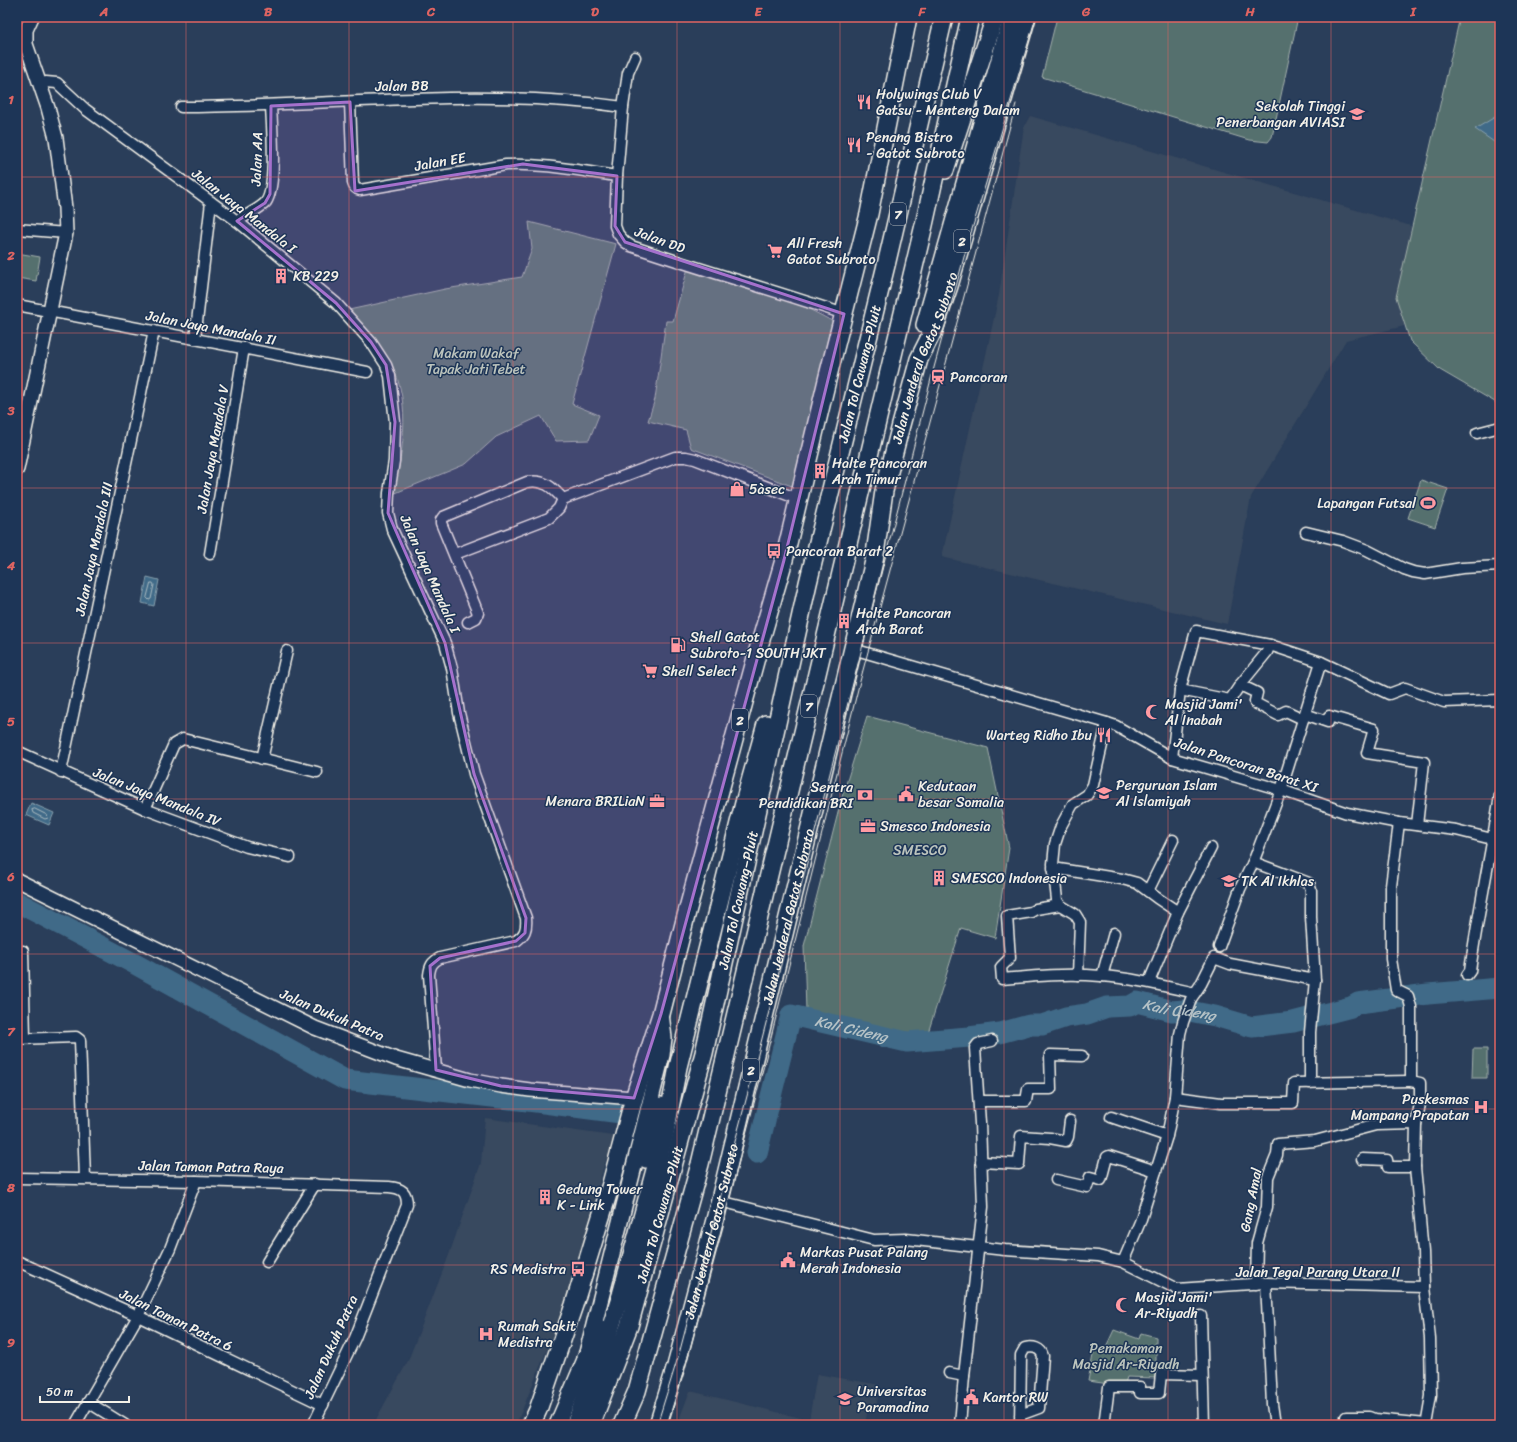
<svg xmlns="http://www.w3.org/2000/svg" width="1517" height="1442" viewBox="0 0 1517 1442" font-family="Sriracha,sans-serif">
  <rect width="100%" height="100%" fill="#2a3e5a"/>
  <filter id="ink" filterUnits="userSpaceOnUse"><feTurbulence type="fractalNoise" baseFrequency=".025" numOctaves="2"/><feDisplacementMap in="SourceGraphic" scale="8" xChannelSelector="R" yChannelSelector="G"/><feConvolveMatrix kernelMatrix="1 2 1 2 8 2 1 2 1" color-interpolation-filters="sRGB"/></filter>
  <g filter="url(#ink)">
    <g fill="#39495e">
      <path d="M1030 116 1411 226 1404 326 1346 340 1251 497 1227 624 942 557 999 295 1024 127Z"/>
      <path d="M485 1118 619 1137 605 1162 570 1291 564 1308 516 1425H373L408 1361 449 1255 481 1163Z"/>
      <path d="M817 1374 880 1385 876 1408H868L865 1425H677L690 1391 809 1420Z"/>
    </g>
    <g fill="#54706e" stroke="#a4b0ab">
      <path d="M1057 17H1298L1272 137 1268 142 1249 140 1042 77Z"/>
      <path d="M1460 17H1500V405L1440 370 1410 341 1396 297Z"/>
      <path d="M529 222 616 244 572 404 599 415 589 440 556 441 541 416 496 437 466 464 393 494C404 447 413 397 386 355 375 339 361 324 349 310L445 289 522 277 532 249Z"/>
      <path d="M17 253 40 257 36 281 17 278Z"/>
      <path d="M688 268 805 307 834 322 797 488 691 448 686 430 648 421 655 399 666 321H673Z"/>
      <path d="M1421 480 1448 489 1435 527 1408 518Z"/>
      <path d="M867 716 988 748 1009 848 995 938 961 928 927 1036 863 1026 806 1011 804 946 842 797Z"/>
      <path d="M1473 1049H1487V1078H1472Z"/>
      <path d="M1114 1330 1139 1339 1141 1333 1156 1337V1378L1127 1377 1124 1386 1088 1381 1094 1350 1105 1349Z"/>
    </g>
    <g fill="#416b88" stroke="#89a1ae">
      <path d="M1500 114V146L1475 129Z"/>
      <path d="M147 577 159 580 154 606 142 603Z"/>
      <path d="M31 803 54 813 49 825 26 815Z"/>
    </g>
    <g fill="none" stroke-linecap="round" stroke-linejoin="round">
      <g stroke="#acbbc2" stroke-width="1">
        <path d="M151 583H153L154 585 151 599 149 600 147 598Z"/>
        <path d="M35 809 47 815 48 818 45 819 33 813 32 810Z"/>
      </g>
      <g stroke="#416b88" stroke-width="21">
        <path d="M17 902 135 964 345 1080 536 1102 621 1113"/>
        <path id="s1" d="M757 1153 791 1015 907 1042 969 1037 1000 1033 1029 1025H1042L1066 1017 1087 1014 1107 1007 1130 1006 1137 1002 1172 1011 1184 1010 1215 1016 1252 1027 1293 1022 1351 1007 1358 1003 1428 994 1500 988"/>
      </g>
      <g stroke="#f4f1e8" stroke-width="13">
        <g id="street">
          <path d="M635 57 628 73 623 107 617 176 615 226 618 234 625 242 631 246C702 270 773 290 844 314"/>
          <path d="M40 85 46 82 57 83 85 109 237 221 336 303 371 342 386 365 390 376 395 422 394 461 389 493 388 513 392 529 445 643 452 668 459 713 474 774 526 918C527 929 525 935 516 941L440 958C432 962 430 966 429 975L436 1070"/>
          <path d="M350 102 353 183C354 187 355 189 360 190L506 165C543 163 580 171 617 176"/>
          <path d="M181 107C327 107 478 86 623 107"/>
          <path d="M237 221C245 216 261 208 266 202 277 186 272 127 271 106"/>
          <path d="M17 229 66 233"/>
          <path d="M17 305 367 372"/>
          <path d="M195 339 211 202"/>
          <path d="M1477 433 1500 427"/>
          <path d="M1306 532 1343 541 1367 550 1404 569 1413 572 1425 574 1462 568 1500 566"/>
          <path d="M210 554 244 348"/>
          <path d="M455 554 549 518 559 508 563 499 675 457H686L695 459 798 499"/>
          <path d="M468 622 476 618 478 613 441 523V520L443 517 527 482C544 479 552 487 563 499"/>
          <path d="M853 649 1107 723 1116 726 1172 758 1281 790 1347 813 1399 823 1456 830 1500 841"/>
          <path d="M1240 685 1257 693 1255 701V703L1278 715 1286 711 1303 719"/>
          <path d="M1180 690 1230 700 1240 685 1267 652 1270 645"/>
          <path d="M1305 714 1328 722 1329 716 1374 729 1367 753 1424 762 1417 825"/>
          <path d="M17 751 145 809 247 847 290 857"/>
          <path d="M1172 758 1180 690 1196 631 1270 645 1321 662 1389 694 1405 688 1444 702 1500 700"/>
          <path d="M262 759 287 651"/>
          <path d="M61 772 154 331"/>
          <path d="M145 809 174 744 183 739 317 772"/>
          <path d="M1399 823 1391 886V959L1396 990 1408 996 1411 1007V1081L1420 1083V1104L1416 1124 1415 1167 1423 1252 1424 1287 1430 1338 1431 1396 1426 1425"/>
          <path d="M1253 862 1309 883 1311 890V917L1315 980 1310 1032V1083"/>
          <path d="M1053 868 1122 879 1137 883 1157 898 1178 912"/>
          <path d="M1148 891 1173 840"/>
          <path d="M1060 905 1036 909 1031 912 1007 916 1010 958 1001 967 1002 979C1035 976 1068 973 1101 976 1132 978 1164 986 1195 993"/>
          <path d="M1219 947 1240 889 1254 860 1281 790 1321 662"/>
          <path d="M23 951 25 1038"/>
          <path d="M1078 975 1080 922 1075 914 1060 905 1057 900 1053 864 1055 844 1061 826 1073 804 1087 795 1093 785 1107 723"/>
          <path d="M1467 975 1470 971C1478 912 1491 854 1500 795"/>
          <path d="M1102 976 1114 933"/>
          <path d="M1149 982 1178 912 1211 848"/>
          <path d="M17 1039 76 1037 80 1040 85 1178"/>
          <path d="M1175 1097 1221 1103H1293L1294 1083 1411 1081"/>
          <path d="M979 1101H1026L1028 1089H1051L1050 1055 1082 1056"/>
          <path d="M1111 1117 1167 1136"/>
          <path d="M1362 1159 1387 1160 1388 1167H1415"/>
          <path d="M981 1162 1019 1164 1021 1136 1050 1138 1066 1141 1068 1137 1070 1121"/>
          <path d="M17 1178 196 1181 389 1187C402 1188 407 1192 407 1205L355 1338 313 1425"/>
          <path d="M1056 1180 1087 1187 1090 1177 1101 1180 1107 1157 1109 1156 1156 1171"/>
          <path d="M720 1201 874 1240 906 1239 1005 1250 1098 1256 1123 1262 1177 1289 1266 1283 1424 1287"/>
          <path d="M17 1261 138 1316 323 1405"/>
          <path d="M267 1262 315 1184"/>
          <path d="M1123 1262 1140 1222 1167 1136 1175 1097 1180 1034 1183 1022 1191 999 1201 984 1214 958 1230 964 1315 980"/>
          <path d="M1266 1283 1272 1404 1275 1425"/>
          <path d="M1256 1284 1257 1243 1267 1207 1268 1177 1277 1155 1278 1144 1315 1141 1376 1125 1416 1124"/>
          <path d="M1201 1316 1204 1425"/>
          <path d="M949 1373 964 1376"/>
          <path d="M88 1402 125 1425"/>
          <path d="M75 1425 138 1316 170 1249 196 1181"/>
          <path d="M960 1425 964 1376 983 1207 980 1123 975 1048 978 1044 992 1041"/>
          <path d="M1020 1425 1021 1355 1025 1348C1033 1346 1041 1348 1043 1356L1039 1408 1020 1415"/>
          <path d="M1104 1425 1109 1387H1140V1393H1159L1161 1374 1202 1375"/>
          <path d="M1346 1425V1417H1370L1375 1419 1426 1424"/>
        </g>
      </g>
      <g stroke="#f4f1e8" stroke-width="16">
        <g id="secondary">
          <path d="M17 469 66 233 65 208 56 138 48 108 26 44V30L32 17"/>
          <path d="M17 880 315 1028 396 1059 470 1080 501 1086 530 1090 634 1098"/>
        </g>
      </g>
      <g stroke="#f4f1e8" stroke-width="18">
        <path id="primary" d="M557 1425 586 1357 662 1055 664 1038 661 1014"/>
      </g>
      <g stroke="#f4f1e8" stroke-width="20">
        <g id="highway">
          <path d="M945 170 995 17"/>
          <path d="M925 325 1012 17"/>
          <path d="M646 1159 656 1119 661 1106"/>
          <path d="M586 1357 598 1340 601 1329"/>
          <path d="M531 1425 538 1410 574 1305 611 1184 634 1098 661 1014 687 912 760 643 784 560 828 376 869 214 908 17"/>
          <path d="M575 1425 605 1345 621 1295 665 1133 678 1067 744 803 766 724"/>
          <path id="s2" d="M591 1425 629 1326 704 1053 808 583 887 261 944 17"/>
          <path d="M622 1425 637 1391 700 1164 924 225 970 17"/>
          <path id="s3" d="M658 1425 676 1366 716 1216 874 561 884 491 901 425 919 359 935 327 949 286 1027 17"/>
        </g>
      </g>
      <use href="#street" stroke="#1d3557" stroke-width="10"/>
      <use href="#secondary" stroke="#1d3557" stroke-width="13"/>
      <use href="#primary" stroke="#1d3557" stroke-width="15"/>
      <use href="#highway" stroke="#1d3557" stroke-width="17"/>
      <g stroke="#f4f1e8" stroke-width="1">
        <path d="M657 1425 679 1354 756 1062 932 375 967 246 1036 17"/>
        <path d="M667 1425 688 1357 764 1065 859 685 1016 104"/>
      </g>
    </g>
  </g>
  <path fill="#a571cd" fill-opacity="0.2" stroke="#a571cd" stroke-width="3" stroke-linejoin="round" d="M350 102 355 191 523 164 617 176 615 226 625 242 844 314 784 560 661 1014 634 1098 501 1086 436 1070 430 966 440 958 516 941 525 933 526 918 474 774 445 643 388 513 395 422 386 365 371 342 336 303 237 221 265 203 270 194 271 106Z"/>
  <path fill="none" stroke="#df6462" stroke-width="1" stroke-opacity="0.55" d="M186 17V1425M349 17V1425M513 17V1425M677 17V1425M840 17V1425M1004 17V1425M1168 17V1425M1331 17V1425M17 177H1500M17 333H1500M17 488H1500M17 643H1500M17 799H1500M17 954H1500M17 1109H1500M17 1265H1500"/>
  <defs>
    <g id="restaurant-bare" transform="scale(1.2)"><path d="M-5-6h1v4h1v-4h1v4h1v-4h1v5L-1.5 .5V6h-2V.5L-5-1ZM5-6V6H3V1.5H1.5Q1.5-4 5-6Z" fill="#ff9aa2" stroke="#1d3557" stroke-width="2.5" paint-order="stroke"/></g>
    <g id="university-bare" transform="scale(1.2)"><path d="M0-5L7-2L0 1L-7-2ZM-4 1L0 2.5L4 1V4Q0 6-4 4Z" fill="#ff9aa2" stroke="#1d3557" stroke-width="2.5" paint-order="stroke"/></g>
    <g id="supermarket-bare" transform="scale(1.2)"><path d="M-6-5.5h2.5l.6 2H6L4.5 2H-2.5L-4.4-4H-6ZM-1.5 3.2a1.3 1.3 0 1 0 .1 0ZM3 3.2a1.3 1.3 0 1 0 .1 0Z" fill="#ff9aa2" stroke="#1d3557" stroke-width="2.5" paint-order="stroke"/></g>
    <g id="building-bare" transform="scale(1.2)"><path d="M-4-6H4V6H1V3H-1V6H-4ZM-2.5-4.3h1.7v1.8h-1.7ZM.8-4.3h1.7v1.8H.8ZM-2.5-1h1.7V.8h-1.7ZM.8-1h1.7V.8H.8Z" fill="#ff9aa2" stroke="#1d3557" stroke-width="2.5" paint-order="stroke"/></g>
    <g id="station-bare" transform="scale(1.2)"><path d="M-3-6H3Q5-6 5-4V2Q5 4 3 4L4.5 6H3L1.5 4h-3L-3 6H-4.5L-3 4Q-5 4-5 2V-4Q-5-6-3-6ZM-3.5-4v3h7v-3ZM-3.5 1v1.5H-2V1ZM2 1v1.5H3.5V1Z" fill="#ff9aa2" stroke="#1d3557" stroke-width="2.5" paint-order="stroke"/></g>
    <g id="shop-bare" transform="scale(1.2)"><path d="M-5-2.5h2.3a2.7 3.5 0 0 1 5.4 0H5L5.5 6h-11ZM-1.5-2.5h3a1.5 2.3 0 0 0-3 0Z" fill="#ff9aa2" stroke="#1d3557" stroke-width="2.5" paint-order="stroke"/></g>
    <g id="stadium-bare" transform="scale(1.2)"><path d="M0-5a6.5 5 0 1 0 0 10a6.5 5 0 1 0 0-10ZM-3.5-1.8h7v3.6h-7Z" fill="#ff9aa2" stroke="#1d3557" stroke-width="2.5" paint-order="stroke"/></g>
    <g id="bus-bare" transform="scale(1.2)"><path d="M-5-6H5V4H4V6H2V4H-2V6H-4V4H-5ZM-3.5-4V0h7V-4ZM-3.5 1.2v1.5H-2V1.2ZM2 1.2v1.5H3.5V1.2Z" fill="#ff9aa2" stroke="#1d3557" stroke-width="2.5" paint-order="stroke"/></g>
    <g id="fuel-bare" transform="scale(1.2)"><path d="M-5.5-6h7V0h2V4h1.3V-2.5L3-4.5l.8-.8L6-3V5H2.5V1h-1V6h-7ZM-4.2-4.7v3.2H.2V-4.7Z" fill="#ff9aa2" stroke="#1d3557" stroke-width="2.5" paint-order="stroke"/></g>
    <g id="mosque-bare" transform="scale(1.2)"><path d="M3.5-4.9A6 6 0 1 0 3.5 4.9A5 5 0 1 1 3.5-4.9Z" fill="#ff9aa2" stroke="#1d3557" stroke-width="2.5" paint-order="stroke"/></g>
    <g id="school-bare" transform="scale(1.2)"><path d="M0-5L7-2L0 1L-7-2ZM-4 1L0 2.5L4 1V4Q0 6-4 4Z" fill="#ff9aa2" stroke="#1d3557" stroke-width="2.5" paint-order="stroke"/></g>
    <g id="civic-bare" transform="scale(1.2)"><path d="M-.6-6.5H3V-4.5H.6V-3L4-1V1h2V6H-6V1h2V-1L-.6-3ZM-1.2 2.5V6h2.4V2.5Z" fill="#ff9aa2" stroke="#1d3557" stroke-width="2.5" paint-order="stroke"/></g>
    <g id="bank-bare" transform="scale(1.2)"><path d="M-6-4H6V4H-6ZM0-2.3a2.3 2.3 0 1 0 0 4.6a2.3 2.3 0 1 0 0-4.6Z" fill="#ff9aa2" stroke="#1d3557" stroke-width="2.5" paint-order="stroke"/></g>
    <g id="office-bare" transform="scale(1.2)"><path d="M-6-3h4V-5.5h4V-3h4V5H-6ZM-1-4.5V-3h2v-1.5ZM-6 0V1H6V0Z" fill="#ff9aa2" stroke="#1d3557" stroke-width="2.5" paint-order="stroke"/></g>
    <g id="hospital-bare" transform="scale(1.2)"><path d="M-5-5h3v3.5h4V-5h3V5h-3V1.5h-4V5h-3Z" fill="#ff9aa2" stroke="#1d3557" stroke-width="2.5" paint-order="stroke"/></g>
  </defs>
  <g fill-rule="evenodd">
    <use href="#restaurant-bare" x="864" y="102"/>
    <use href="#university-bare" x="1357" y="114"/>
    <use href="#restaurant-bare" x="854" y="145"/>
    <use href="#supermarket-bare" x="775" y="251"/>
    <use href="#building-bare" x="281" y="276"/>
    <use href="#station-bare" x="938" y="377"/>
    <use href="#building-bare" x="820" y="471"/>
    <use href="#shop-bare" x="737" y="489"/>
    <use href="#stadium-bare" x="1428" y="503"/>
    <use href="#bus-bare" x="774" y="551"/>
    <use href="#building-bare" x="844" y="621"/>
    <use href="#fuel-bare" x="678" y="645"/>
    <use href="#supermarket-bare" x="650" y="671"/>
    <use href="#mosque-bare" x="1153" y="712"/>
    <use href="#restaurant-bare" x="1104" y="735"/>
    <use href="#school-bare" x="1104" y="793"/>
    <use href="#civic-bare" x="906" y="794"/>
    <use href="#bank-bare" x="865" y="795"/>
    <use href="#office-bare" x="657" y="801"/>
    <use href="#office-bare" x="868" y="826"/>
    <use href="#building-bare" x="939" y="878"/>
    <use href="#school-bare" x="1229" y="881"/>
    <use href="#hospital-bare" x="1481" y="1107"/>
    <use href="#building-bare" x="545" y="1197"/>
    <use href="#civic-bare" x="788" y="1260"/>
    <use href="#bus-bare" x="578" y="1269"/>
    <use href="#mosque-bare" x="1123" y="1305"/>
    <use href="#hospital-bare" x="486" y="1334"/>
    <use href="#civic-bare" x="971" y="1397"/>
    <use href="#university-bare" x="845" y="1399"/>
  </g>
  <g text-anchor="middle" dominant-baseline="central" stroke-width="3" stroke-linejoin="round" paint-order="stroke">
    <g fill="#1d3557" stroke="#b4b9bc" stroke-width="1">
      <rect x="890" y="203" width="16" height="22" rx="3"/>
      <rect x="954" y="230" width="16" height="22" rx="3"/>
      <rect x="801" y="695" width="16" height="22" rx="3"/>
      <rect x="732" y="709" width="16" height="22" rx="3"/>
      <rect x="743" y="1059" width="16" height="22" rx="3"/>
    </g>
    <g font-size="13" font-weight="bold" fill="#f4f1e8">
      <text x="898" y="214">7</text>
      <text x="962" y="241">2</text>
      <text x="809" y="706">7</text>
      <text x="740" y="720">2</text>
      <text x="751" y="1070">2</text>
    </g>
    <g font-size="14" fill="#f4f1e8" stroke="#1d3557">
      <text transform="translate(402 86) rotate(-1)">Jalan BB</text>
      <text transform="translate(257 159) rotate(-88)">Jalan AA</text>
      <text transform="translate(440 162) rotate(-10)">Jalan EE</text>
      <text transform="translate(244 211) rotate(38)">Jalan Jaya Mandala I</text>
      <text transform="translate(660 240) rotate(20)">Jalan DD</text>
      <text transform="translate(211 328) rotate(11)">Jalan Jaya Mandala II</text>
      <text stroke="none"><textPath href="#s3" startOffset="1101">Jalan Jenderal Gatot Subroto</textPath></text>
      <text stroke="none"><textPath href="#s2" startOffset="1086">Jalan Tol Cawang–Pluit</textPath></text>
      <text transform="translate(213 449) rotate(-80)">Jalan Jaya Mandala V</text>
      <text transform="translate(94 549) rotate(-78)">Jalan Jaya Mandala III</text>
      <text transform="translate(430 574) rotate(66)">Jalan Jaya Mandala I</text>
      <text transform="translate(1246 765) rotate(18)">Jalan Pancoran Barat XI</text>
      <text transform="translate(157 797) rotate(22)">Jalan Jaya Mandala IV</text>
      <text stroke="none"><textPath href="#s2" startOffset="546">Jalan Tol Cawang–Pluit</textPath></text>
      <text stroke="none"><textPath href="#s3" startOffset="525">Jalan Jenderal Gatot Subroto</textPath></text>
      <text transform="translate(332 1015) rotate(23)">Jalan Dukuh Patra</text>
      <text transform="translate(211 1167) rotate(1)">Jalan Taman Patra Raya</text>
      <text transform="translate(1251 1200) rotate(-79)">Gang Amal</text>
      <text stroke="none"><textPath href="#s2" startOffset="222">Jalan Tol Cawang–Pluit</textPath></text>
      <text stroke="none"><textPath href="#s3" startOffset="201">Jalan Jenderal Gatot Subroto</textPath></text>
      <text x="1318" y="1272">Jalan Tegal Parang Utara II</text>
      <text transform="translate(176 1320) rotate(26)">Jalan Taman Patra 6</text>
      <text transform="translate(331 1347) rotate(-66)">Jalan Dukuh Patra</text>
    </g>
    <g font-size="14" fill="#f4f1e8" stroke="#1d3557" text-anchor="start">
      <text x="876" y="94">Holywings Club V<tspan x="876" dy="16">Gatsu - Menteng Dalam</tspan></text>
      <text x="1345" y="106" text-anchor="end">Sekolah Tinggi<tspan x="1345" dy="16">Penerbangan AVIASI</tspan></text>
      <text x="866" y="137">Penang Bistro<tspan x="866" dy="16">- Gatot Subroto</tspan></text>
      <text x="787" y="243">All Fresh<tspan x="787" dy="16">Gatot Subroto</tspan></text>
      <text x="293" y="276">KB 229</text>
      <text x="950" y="377">Pancoran</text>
      <text x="832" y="463">Halte Pancoran<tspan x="832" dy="16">Arah Timur</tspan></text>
      <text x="749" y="489">5àsec</text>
      <text x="1416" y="503" text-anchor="end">Lapangan Futsal</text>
      <text x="786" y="551">Pancoran Barat 2</text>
      <text x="856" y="613">Halte Pancoran<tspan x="856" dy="16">Arah Barat</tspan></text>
      <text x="690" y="637">Shell Gatot<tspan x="690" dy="16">Subroto-1 SOUTH JKT</tspan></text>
      <text x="662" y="671">Shell Select</text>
      <text x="1165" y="704">Masjid Jami'<tspan x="1165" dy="16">Al Inabah</tspan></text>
      <text x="1092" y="735" text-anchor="end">Warteg Ridho Ibu</text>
      <text x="1116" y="785">Perguruan Islam<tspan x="1116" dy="16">Al Islamiyah</tspan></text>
      <text x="918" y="786">Kedutaan<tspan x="918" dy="16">besar Somalia</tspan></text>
      <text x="853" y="787" text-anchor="end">Sentra<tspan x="853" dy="16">Pendidikan BRI</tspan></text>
      <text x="645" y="801" text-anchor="end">Menara BRILiaN</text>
      <text x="880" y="826">Smesco Indonesia</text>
      <text x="951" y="878">SMESCO Indonesia</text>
      <text x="1241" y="881">TK Al Ikhlas</text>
      <text x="1469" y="1099" text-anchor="end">Puskesmas<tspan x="1469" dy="16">Mampang Prapatan</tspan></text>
      <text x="557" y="1189">Gedung Tower<tspan x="557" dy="16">K - Link</tspan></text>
      <text x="800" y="1252">Markas Pusat Palang<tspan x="800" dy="16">Merah Indonesia</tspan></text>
      <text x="566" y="1269" text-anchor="end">RS Medistra</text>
      <text x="1135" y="1297">Masjid Jami'<tspan x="1135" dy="16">Ar-Riyadh</tspan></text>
      <text x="498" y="1326">Rumah Sakit<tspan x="498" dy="16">Medistra</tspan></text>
      <text x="857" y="1391">Universitas<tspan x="857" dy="16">Paramadina</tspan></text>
      <text x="983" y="1397">Kantor RW</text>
    </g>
    <g font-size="14" fill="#bcc4bd" stroke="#1d3557">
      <text x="476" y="353">Makam Wakaf<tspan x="476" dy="16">Tapak Jati Tebet</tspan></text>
      <text x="920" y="850">SMESCO</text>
      <text x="1126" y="1348">Pemakaman<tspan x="1126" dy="16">Masjid Ar-Riyadh</tspan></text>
    </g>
    <g font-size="15" font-style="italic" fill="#b5c2c6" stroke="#1d3557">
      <text stroke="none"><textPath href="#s1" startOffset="540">Kali Cideng</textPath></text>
      <text stroke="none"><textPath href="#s1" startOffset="204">Kali Cideng</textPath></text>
    </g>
  </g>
  <rect width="1517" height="1442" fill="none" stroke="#1d3557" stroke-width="44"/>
  <path d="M40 1396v6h89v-6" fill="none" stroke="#f4f1e8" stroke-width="2"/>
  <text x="46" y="1396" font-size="12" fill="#f4f1e8" stroke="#1d3557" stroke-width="3" paint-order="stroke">50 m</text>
  <rect x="22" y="22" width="1473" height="1398" fill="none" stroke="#df6462" stroke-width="1.5"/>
  <g font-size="13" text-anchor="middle" font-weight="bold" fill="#df6462">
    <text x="104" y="16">A</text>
    <text x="268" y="16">B</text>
    <text x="431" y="16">C</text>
    <text x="595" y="16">D</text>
    <text x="758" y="16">E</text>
    <text x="922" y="16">F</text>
    <text x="1086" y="16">G</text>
    <text x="1250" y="16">H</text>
    <text x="1413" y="16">I</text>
    <text x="11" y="104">1</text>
    <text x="11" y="260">2</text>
    <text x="11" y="415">3</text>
    <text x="11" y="570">4</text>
    <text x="11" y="726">5</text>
    <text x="11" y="881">6</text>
    <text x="11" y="1036">7</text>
    <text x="11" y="1192">8</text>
    <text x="11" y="1347">9</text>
  </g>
</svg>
